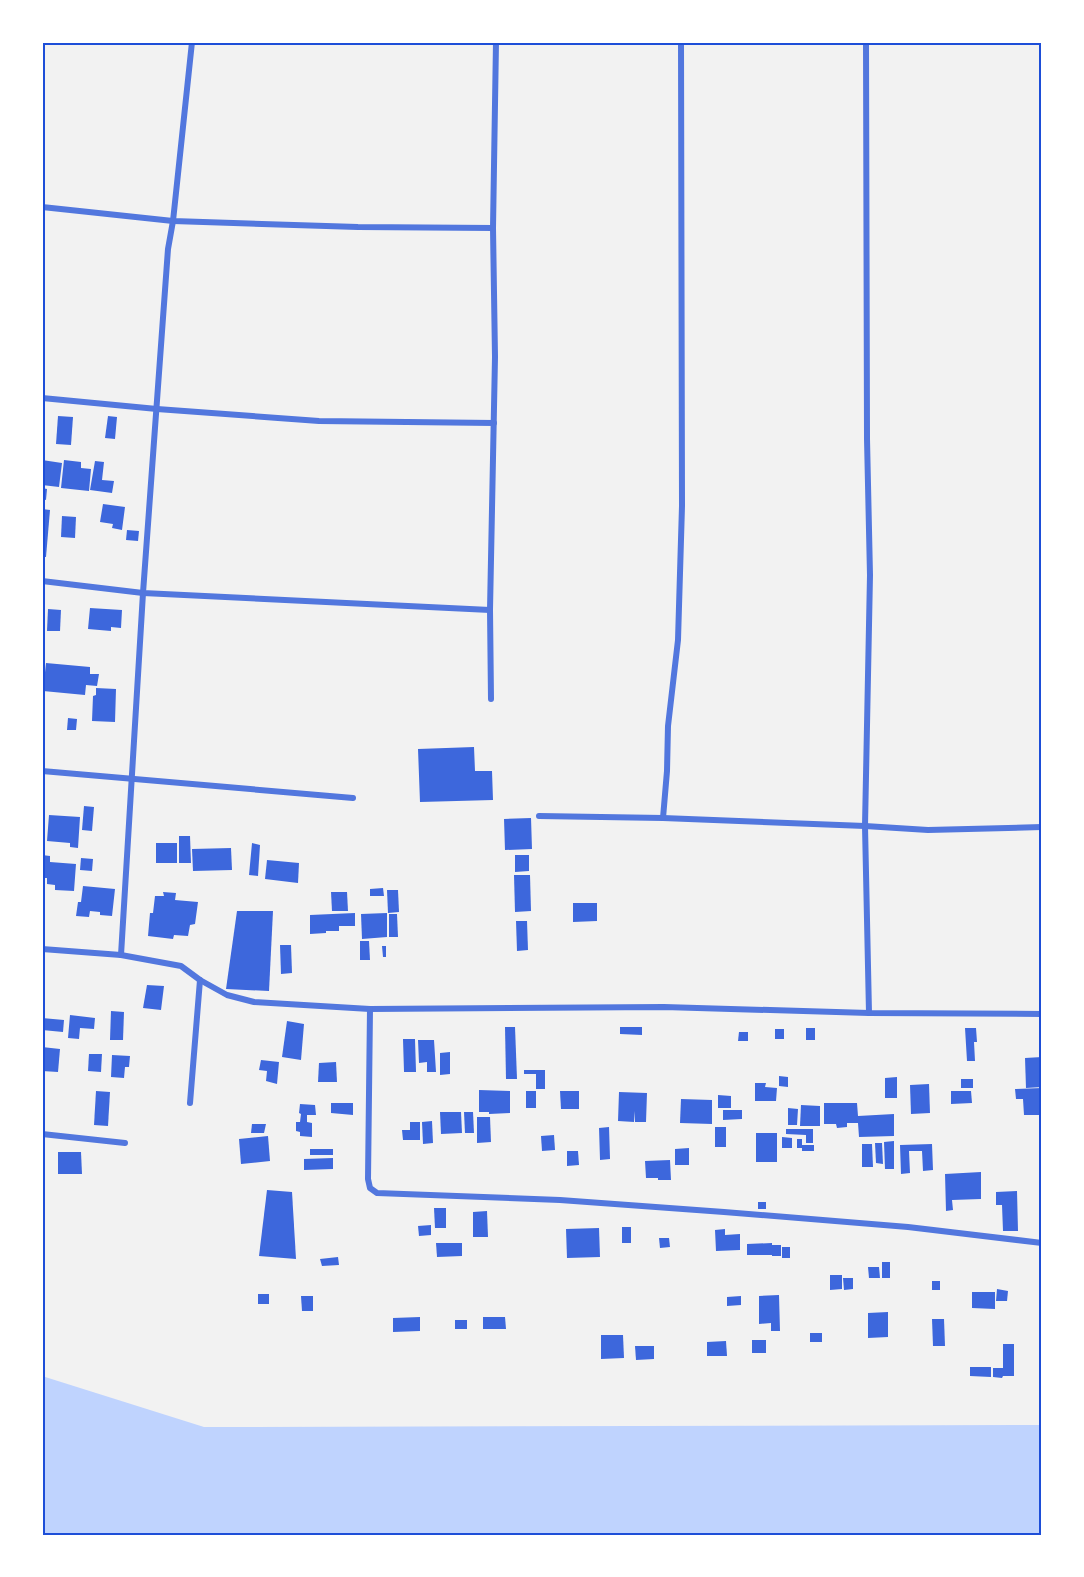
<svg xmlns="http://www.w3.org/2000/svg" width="1084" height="1577" viewBox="0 0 1084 1577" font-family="'DM Sans',sans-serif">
  <rect width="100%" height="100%" fill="#f2f2f2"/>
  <path fill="#bfd3fe" d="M42 1376 204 1427 1042 1425V1535H42Z"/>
  <g fill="#3d67dc">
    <path d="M58 416 73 417 71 445 56 444Z"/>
    <path d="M108 416 117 417 115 439 105 438Z"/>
    <path d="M42 460 62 463 59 487 42 485Z"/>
    <path d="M64 460 81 462V468L91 469 89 491 61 488Z"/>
    <path d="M95 461 104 462 102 480 114 481 112 493 90 490Z"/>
    <path d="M42 488 47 489 46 500 42 499Z"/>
    <path d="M103 504 125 507 122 530 112 528 113 524 100 522Z"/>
    <path d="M42 509 50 510 46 557H42Z"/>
    <path d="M62 516 76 517 75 538 61 537Z"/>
    <path d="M127 530 139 531 138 541 126 540Z"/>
    <path d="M90 608 122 610 121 628 111 627V631L88 629Z"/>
    <path d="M48 609 61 610 60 631H47Z"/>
    <path d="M46 663 90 667V674H99L97 686 86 685 85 695 43 691Z"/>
    <path d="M96 688 116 689 115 722 92 721 93 696 96 695Z"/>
    <path d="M68 718 77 719 76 730H67Z"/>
    <path d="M474 747 475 771H492L493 800 420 802 418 749Z"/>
    <path d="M84 806 94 807 92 831 82 830Z"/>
    <path d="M49 815 80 817 78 848 70 847V843L47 841Z"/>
    <path d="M531 818 532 849 505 850 504 819Z"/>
    <path d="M179 836H190L191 863H179Z"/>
    <rect x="156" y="843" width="21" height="20"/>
    <path d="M252 843 260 845 258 876 249 875Z"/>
    <path d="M231 848 232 870 193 871 192 849Z"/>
    <path d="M42 855 50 856V862L76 864 74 891 55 890V885L47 884V878H42Z"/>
    <path d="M515 855H529V871L515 872Z"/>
    <path d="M81 858 93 859 92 871 80 870Z"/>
    <path d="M267 860 299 863 298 883 265 879Z"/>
    <path d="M514 875H530L531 911 515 912Z"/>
    <path d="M83 886 115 889 112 916 100 915V912L90 911 89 917 76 916 78 902H81Z"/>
    <path d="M383 888 384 896H370V889Z"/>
    <path d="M387 890H398L399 912 388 913Z"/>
    <path d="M163 892 176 893 175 900 198 902 195 924 190 925 188 936 174 935 173 939 148 936 150 913H153L155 896H164Z"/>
    <path d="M331 892H347L348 911H332Z"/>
    <path d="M573 903H597V921L573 922Z"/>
    <path d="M237 911H273L269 991 226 989Z"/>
    <path d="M355 913V926H339V931H326V933L310 934V915Z"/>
    <path d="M387 913V937L362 939 361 914Z"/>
    <path d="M389 914H397L398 937H389Z"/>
    <path d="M516 921H527L528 950 517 951Z"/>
    <path d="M360 941H369L370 960H360Z"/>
    <path d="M280 945H291L292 973 281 974Z"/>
    <path d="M382 946H386V957H383Z"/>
    <path d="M147 985 164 986 161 1010 143 1008Z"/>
    <path d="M111 1011 124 1012 123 1040H110Z"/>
    <path d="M70 1015 95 1018 94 1029 80 1028 79 1039 68 1038Z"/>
    <path d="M42 1018 64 1020 63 1032 42 1030Z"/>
    <path d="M287 1021 304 1024 301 1060 282 1057Z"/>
    <path d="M505 1027H515L517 1079H506Z"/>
    <path d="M620 1027H642V1035L620 1034Z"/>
    <rect x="806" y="1028" width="9" height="12"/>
    <path d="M965 1028H976L977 1042H974L975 1061H967Z"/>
    <rect x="775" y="1029" width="9" height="10"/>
    <path d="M739 1032H748V1041H738Z"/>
    <path d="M403 1039H415L416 1072H404Z"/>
    <path d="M418 1040H434L436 1072H427V1062L419 1063Z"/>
    <path d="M42 1047 60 1049 58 1072 42 1071Z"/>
    <path d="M450 1052V1074L440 1075V1053Z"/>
    <path d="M89 1054H102L101 1072 88 1071Z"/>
    <path d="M112 1055 130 1056 129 1067H125L124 1078 111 1077Z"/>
    <path d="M1042 1057V1087L1026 1088 1025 1058Z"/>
    <path d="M261 1060 279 1062 277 1084 266 1081 267 1071 259 1070Z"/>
    <path d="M336 1062 337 1082H318L319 1063Z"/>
    <path d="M524 1070H545V1089H536V1074H524Z"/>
    <path d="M779 1076 788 1077V1087L779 1086Z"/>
    <path d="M897 1077V1098H885V1078Z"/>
    <rect x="961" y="1079" width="12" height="9"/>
    <path d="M755 1083H766L765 1087 777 1088 776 1101H755Z"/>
    <path d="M929 1084 930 1113 911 1114 910 1085Z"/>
    <path d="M1042 1088V1115H1024L1023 1099H1016L1015 1089Z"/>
    <path d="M479 1090 510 1091V1113L489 1114V1112H479Z"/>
    <path d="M96 1091 110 1092 108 1126 94 1125Z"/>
    <rect x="526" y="1091" width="10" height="17"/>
    <path d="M560 1091H579V1109H561Z"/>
    <path d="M951 1091H971L972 1103 951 1104Z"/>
    <path d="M619 1092 647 1093 646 1122H635V1111L634 1122 618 1121Z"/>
    <path d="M718 1095 731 1096V1108H718Z"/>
    <path d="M681 1099 712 1100V1124L680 1123Z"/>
    <path d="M331 1103H353V1115L331 1113Z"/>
    <path d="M824 1103H857L858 1116 894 1114V1136L859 1137 858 1123H847V1127L837 1128 836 1124H824Z"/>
    <path d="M300 1104 315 1105 316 1115H307V1122L312 1123V1137L300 1136V1132L296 1131V1122H300L301 1114 299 1113Z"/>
    <path d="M801 1105 820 1106V1126H800Z"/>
    <path d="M788 1108 798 1109 797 1125H788Z"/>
    <path d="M723 1110H742V1119L723 1120Z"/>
    <path d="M440 1112H461L462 1133 441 1134Z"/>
    <path d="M464 1112H473L474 1133H465Z"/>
    <path d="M477 1117H490L491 1142 477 1143Z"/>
    <path d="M432 1121 433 1143 423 1144 422 1122Z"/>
    <path d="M410 1122H420V1140H403L402 1130H410Z"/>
    <path d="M252 1124H266L264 1133H251Z"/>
    <path d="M609 1127 610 1159 600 1160 599 1128Z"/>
    <rect x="715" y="1127" width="11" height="20"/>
    <path d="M786 1129H813V1143H806V1135L786 1134Z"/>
    <rect x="756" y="1133" width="21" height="29"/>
    <path d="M554 1135 555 1150 542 1151 541 1136Z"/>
    <path d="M268 1136 270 1161 241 1164 239 1139Z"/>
    <path d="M782 1137 792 1138V1148H782Z"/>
    <path d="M797 1139H802V1145H814V1151H802V1148H797Z"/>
    <path d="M894 1141V1169H885L884 1142Z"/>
    <path d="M875 1143H882L883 1164 876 1163Z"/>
    <path d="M862 1144H872L873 1167H862Z"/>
    <path d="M932 1144 933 1170 923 1171 922 1151H909L910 1173 901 1174 900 1145Z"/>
    <path d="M689 1148V1165H675V1149Z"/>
    <rect x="310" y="1149" width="23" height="6"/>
    <path d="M567 1151H578L579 1165 567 1166Z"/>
    <path d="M58 1152H81L82 1174H58Z"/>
    <path d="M333 1158V1169L304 1170V1159Z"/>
    <path d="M670 1160 671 1180H658V1178H646L645 1161Z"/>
    <path d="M981 1172V1199L952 1200 953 1210 946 1211 945 1174Z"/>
    <path d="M267 1190 292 1192 296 1259 259 1256Z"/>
    <path d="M1017 1191 1018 1231H1003L1002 1205H996V1192Z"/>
    <rect x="758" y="1202" width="8" height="7"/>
    <path d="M434 1208H446V1228H435Z"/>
    <path d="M487 1211 488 1237H473V1212Z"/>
    <path d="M431 1225V1235L419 1236 418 1226Z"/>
    <rect x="622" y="1227" width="9" height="16"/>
    <path d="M599 1228 600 1257 567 1258 566 1229Z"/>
    <path d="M725 1229V1235L740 1234V1250L716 1251 715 1230Z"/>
    <path d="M659 1238H669L670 1247 660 1248Z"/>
    <path d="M436 1243H462V1256L437 1257Z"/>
    <path d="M772 1243V1245H781V1256H772V1255H747V1244Z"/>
    <rect x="782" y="1247" width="8" height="11"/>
    <path d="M338 1257 339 1265 322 1266 320 1259Z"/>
    <rect x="882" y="1262" width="8" height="16"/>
    <path d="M868 1267H879L880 1278H869Z"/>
    <path d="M830 1275H842V1289L830 1290Z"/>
    <path d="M843 1278H853V1289L844 1290Z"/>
    <rect x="932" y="1281" width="8" height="9"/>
    <path d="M997 1289 1008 1291 1007 1301H996Z"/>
    <path d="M972 1292H995V1309L972 1308Z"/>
    <rect x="258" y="1294" width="11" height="10"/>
    <path d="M779 1295 780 1331H771V1323L759 1324V1296Z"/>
    <path d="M301 1296H313V1311H302Z"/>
    <path d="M741 1296V1305L727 1306V1297Z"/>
    <path d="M888 1312V1337L868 1338V1313Z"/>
    <path d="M420 1317V1331L393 1332V1318Z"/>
    <path d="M483 1317H505L506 1329H483Z"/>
    <path d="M932 1319H944L945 1346H933Z"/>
    <rect x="455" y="1320" width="12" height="9"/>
    <rect x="810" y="1333" width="12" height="9"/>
    <path d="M601 1335H623L624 1358 601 1359Z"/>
    <rect x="752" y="1340" width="14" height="13"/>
    <path d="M726 1341 727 1356H707V1342Z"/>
    <path d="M1003 1344H1014V1376H1003L1002 1378 993 1377V1368H1003Z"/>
    <path d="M635 1346H654V1359L636 1360Z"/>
    <path d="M970 1367H991V1377L970 1376Z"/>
  </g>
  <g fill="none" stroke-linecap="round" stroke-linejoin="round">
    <g stroke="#5277de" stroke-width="6">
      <path d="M866 42 867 439 870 575 865 826 869 1013"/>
      <path d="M42 207 173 221 358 227 493 228"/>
      <path d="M42 398 157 409 319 421 494 423"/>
      <path d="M42 581 143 593 490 610"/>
      <path d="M491 699 490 610 495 357 493 228 496 42"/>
      <path d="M42 771 353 798"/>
      <path d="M539 816 663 818 865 826 928 830 1042 827"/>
      <path d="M663 818 667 771 668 726 678 640 682 506 681 42"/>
      <path d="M42 949 121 955 181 966 200 980 227 995 254 1002 370 1009 664 1007 869 1013 1042 1014"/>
      <path d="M121 955 143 593 168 249 173 221 192 42"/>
      <path d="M370 1009 368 1179 370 1188 377 1193 560 1200 724 1212 908 1227 1042 1243"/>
      <path d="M190 1103 200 980"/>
      <path d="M42 1134 125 1143"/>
    </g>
  </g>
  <rect width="1084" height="1577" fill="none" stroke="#ffffff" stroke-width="87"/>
  <rect x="44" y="44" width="996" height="1490" fill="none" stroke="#1d4ed8" stroke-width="2"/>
</svg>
